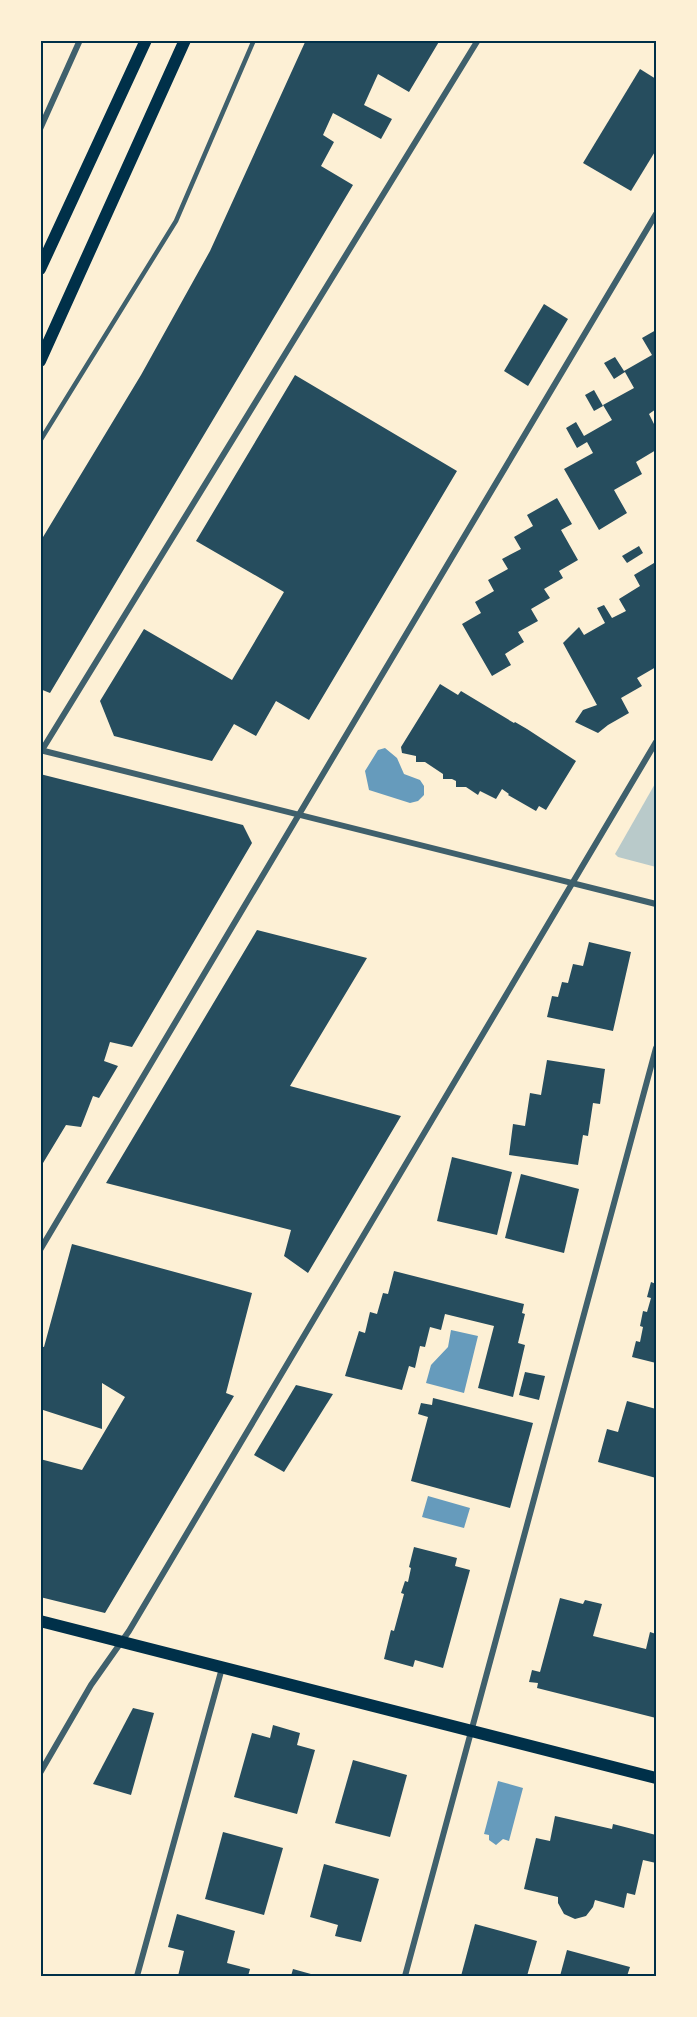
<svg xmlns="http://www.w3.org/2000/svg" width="697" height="2017" viewBox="0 0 697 2017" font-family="'PT Sans Narrow',sans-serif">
  <rect width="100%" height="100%" fill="#fdf0d5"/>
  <path fill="#b9caca" d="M656 782V867L618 857 615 854Z"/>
  <g fill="#669bbc">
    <path d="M385 748 397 758 404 774 420 780 424 786V795L418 801 410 803 369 790 365 771 378 750Z"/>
    <path d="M451 1330 478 1336 464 1393 426 1383 431 1365 448 1347Z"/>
    <path d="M428 1496 470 1508 464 1528 422 1517Z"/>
    <path d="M498 1781 523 1788 509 1841 503 1839 496 1845 489 1840V1835L484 1834Z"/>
  </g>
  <g fill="#264d5e">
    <path d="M306 40H440L409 92 378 74 364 105 392 119 381 139 333 113 323 135 334 142 321 166 353 185 50 693 40 689V542L141 375 210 251Z"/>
    <path d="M640 69 656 79V150L631 191 583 163Z"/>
    <path d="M544 304 568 319 528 386 504 371Z"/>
    <path d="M656 330V409L649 414 656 428V450L636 462 642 474 614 490 627 513 599 530 564 469 593 453 587 442 577 448 566 428 576 422 584 436 612 420 603 405 634 388 625 372 614 379 604 363 615 357 624 371 652 355 642 338Z"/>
    <path d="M295 375 457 471 309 720 276 701 256 736 234 724 212 761 114 736 100 701 144 629 232 680 284 592 196 541Z"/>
    <path d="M594 390 603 406 594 411 585 395Z"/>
    <path d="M557 498 572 524 561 530 578 560 559 571 563 578 544 589 550 598 531 609 538 621 518 632 524 642 505 654 511 665 492 676 462 624 481 613 475 602 494 591 488 580 508 569 502 559 521 549 514 537 533 526 527 515Z"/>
    <path d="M639 546 643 553 627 563 622 556Z"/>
    <path d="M654 563 656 567V667L637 678 642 686 621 698 629 713 608 725 598 733 575 722 583 710 597 705 563 643 579 627 584 635 605 623 597 608 604 605 612 618 626 611 619 599 640 586 634 575Z"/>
    <path d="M440 684 458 695 461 691 514 723 515 722 527 729 576 761 546 810 539 806 536 811 508 795 509 794 502 789 496 799 480 791 478 795 466 787H456V781L452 779H443V774L425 762H416V756L402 753 401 747Z"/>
    <path d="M40 774 243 825 252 843 132 1047 110 1042 104 1061 118 1066 99 1098 93 1096 81 1127 66 1125 40 1168Z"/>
    <path d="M257 930 367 958 290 1086 401 1116 308 1273 284 1256 291 1230 106 1183Z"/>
    <path d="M589 942 631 952 613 1031 547 1017 552 996 558 997 562 982 568 983 573 964 583 966Z"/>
    <path d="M547 1060 605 1069 600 1104 593 1103 588 1136 583 1135 578 1165 509 1155 513 1124 525 1126 530 1093 541 1095Z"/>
    <path d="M452 1157 512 1172 497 1235 437 1221Z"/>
    <path d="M521 1174 579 1189 564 1253 505 1238Z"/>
    <path d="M72 1244 252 1293 226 1393 234 1396 105 1613 40 1597V1459L82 1470 125 1397 102 1383V1429L40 1409V1346L44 1347Z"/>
    <path d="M394 1271 524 1304 522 1313 525 1314 518 1343 525 1345 513 1397 478 1388 494 1326 445 1314 441 1330 430 1327 425 1347 420 1346 415 1368 409 1366 402 1390 345 1376 359 1331 365 1333 370 1312 377 1314 383 1293 388 1294Z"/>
    <path d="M651 1282 656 1284V1363L632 1357 636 1341 640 1342 643 1327 640 1326 643 1311 647 1312 651 1298 647 1297Z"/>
    <path d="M525 1372 545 1376 539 1400 519 1395Z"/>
    <path d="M296 1385 333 1394 284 1472 254 1455Z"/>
    <path d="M433 1398 533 1423 510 1508 411 1481 428 1417 418 1414 421 1403 432 1405Z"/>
    <path d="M627 1401 656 1409V1478L598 1462 607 1429 618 1432Z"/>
    <path d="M414 1547 457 1558 455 1566 470 1570 443 1668 415 1660 413 1667 384 1659 391 1630 394 1631 404 1594 401 1593 405 1581 408 1582 411 1568 409 1567Z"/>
    <path d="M560 1598 583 1604 585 1600 602 1604 593 1636 646 1649 650 1632 656 1634V1718L537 1688 538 1683 529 1682 532 1670 540 1672Z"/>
    <path d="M133 1708 154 1713 131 1795 93 1784Z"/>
    <path d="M273 1725 300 1733 297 1745 315 1750 297 1814 234 1797 252 1733 270 1738Z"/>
    <path d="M353 1760 407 1775 390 1837 335 1823Z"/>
    <path d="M555 1816 612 1829 613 1824 656 1835V1863L643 1860 635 1895 627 1893 624 1908 595 1900 593 1907 586 1916 575 1919 564 1914 558 1903V1897L524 1889 536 1838 550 1841Z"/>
    <path d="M223 1832 283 1848 264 1915 205 1899Z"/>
    <path d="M324 1864 379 1879 361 1942 335 1936 338 1925 310 1917Z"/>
    <path d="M177 1914 235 1931 227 1963 250 1969 248 1976H178L184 1951 168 1947Z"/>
    <path d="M475 1924 537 1941 527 1976H461Z"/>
    <path d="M567 1950 630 1967 627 1976H560Z"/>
    <path d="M293 1969 318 1976H291Z"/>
  </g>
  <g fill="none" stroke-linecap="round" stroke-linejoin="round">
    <path stroke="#3f606c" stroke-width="4.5" d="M40 441 176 221 254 40"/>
    <g stroke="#3f606c" stroke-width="6">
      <path d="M40 129 80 40"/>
      <path d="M40 750 656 904"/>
      <path d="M42 750 478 40"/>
      <path d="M40 1250 656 214"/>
      <path d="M40 1773 91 1685 129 1631 656 742"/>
      <path d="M137 1976 222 1668"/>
      <path d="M405 1976 656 1048"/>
    </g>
    <g stroke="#003049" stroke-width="12">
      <path d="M40 269 146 40"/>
      <path d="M40 361 185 40"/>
      <path d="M40 1621 656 1778"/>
    </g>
  </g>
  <rect width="697" height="2017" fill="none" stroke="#fdf0d5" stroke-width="84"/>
  <rect x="42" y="42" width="613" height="1933" fill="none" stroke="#003049" stroke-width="2"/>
</svg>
